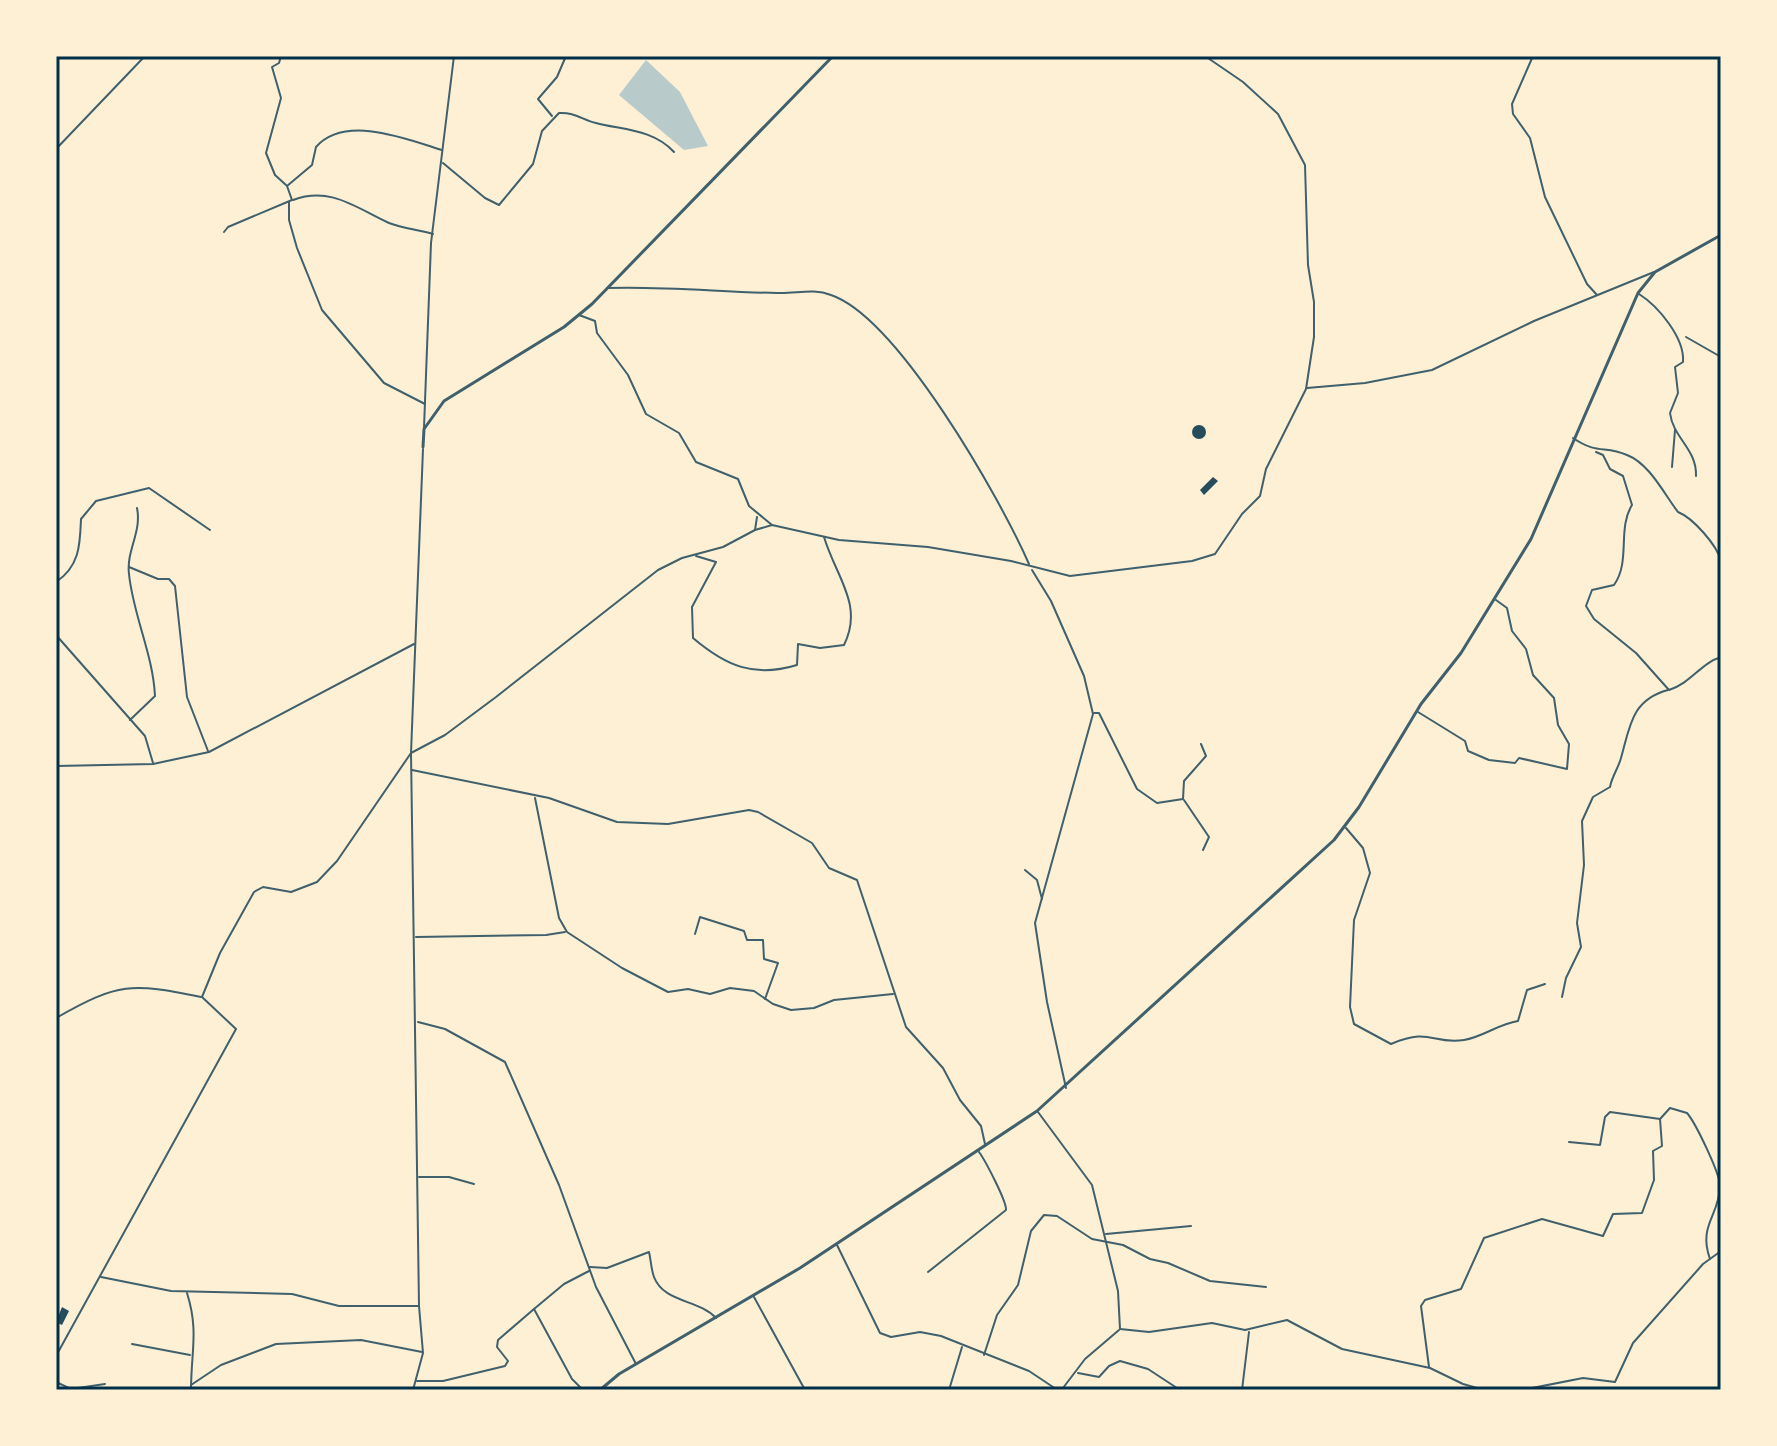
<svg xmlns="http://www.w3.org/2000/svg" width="1777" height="1446" viewBox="0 0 1777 1446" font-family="Karla,sans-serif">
  <rect width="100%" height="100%" fill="#fdf0d5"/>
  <path fill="#b9caca" d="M646 60 680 92 708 146 684 150 619 95Z"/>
  <g fill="#264d5e">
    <circle cx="1199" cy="432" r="7"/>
    <path d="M1213 477 1218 481 1204 495 1200 490Z"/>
    <path d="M62 1307 69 1311 62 1325 56 1322Z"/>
  </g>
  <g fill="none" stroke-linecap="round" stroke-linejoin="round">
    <g stroke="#3f606c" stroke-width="2">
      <path d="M281 56 279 63 272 67 281 98 266 153 275 175 286 185"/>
      <path d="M1533 56 1512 104 1513 114 1530 138 1545 197 1587 284 1597 295"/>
      <path d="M552 116 538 99 557 77 566 56"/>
      <path d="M56 149 145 56"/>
      <path d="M443 163 485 198 499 205 533 164 542 131 559 113C574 112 583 120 596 123 622 130 653 129 674 152"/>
      <path d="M293 200C331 186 356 208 389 223 402 228 419 230 433 234"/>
      <path d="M289 202V220L297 248 322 310 384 383 425 404"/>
      <path d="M224 232 228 227 292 200 287 186 312 165 316 147C345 114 407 139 442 150"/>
      <path d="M607 288C664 286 721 292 777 293 796 294 813 288 831 295 898 318 1000 498 1029 564"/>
      <path d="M1639 294C1658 306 1685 338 1683 362L1675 367 1678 393 1670 413C1673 438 1697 449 1696 476"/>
      <path d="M579 315 595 321 597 333 628 375 646 414 679 433 696 462 738 479 749 506 772 525"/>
      <path d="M1686 337 1721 357"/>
      <path d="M1307 388 1365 383 1432 370 1534 321 1654 272"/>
      <path d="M424 428 431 243 454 56"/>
      <path d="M1573 438C1598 455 1604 445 1627 455 1650 464 1664 494 1678 512 1693 518 1717 545 1721 561"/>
      <path d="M1596 452 1603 455 1610 469 1623 476 1632 505C1617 529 1631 561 1614 585L1592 590 1586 606 1594 619 1636 653 1669 690C1691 683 1701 663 1721 657"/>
      <path d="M1672 467 1675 430"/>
      <path d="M755 530 757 517"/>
      <path d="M696 556 716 562 692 607 693 638C726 666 754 678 797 665L798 644 820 648 844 645C864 605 836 577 824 537"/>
      <path d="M129 567 158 579H169L175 586 187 697 208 751"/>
      <path d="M1032 570 1051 601 1084 676 1093 714 1035 923 1047 1002 1066 1088"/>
      <path d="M56 582C80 566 80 544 81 519L96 501 149 488 210 530"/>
      <path d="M56 635 145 736 153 763"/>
      <path d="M1418 712 1465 741 1468 751 1489 760 1515 763 1519 758 1567 769 1569 744 1558 725 1554 698 1533 675 1526 649 1512 631 1507 608 1496 600"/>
      <path d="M1094 713H1099L1137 789 1157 803 1183 799 1184 781 1206 756 1201 744"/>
      <path d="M130 720 155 696C153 654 133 615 129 574 126 551 142 532 137 508"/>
      <path d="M56 766 153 764 209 752 414 644"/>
      <path d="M412 770 549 798 617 822 668 824 749 810 758 812 812 843 829 868 857 880 906 1027 943 1068 960 1100 981 1126 985 1144"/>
      <path d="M535 798 559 918 567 932 622 968 668 992 688 989 710 994 730 988 754 991 773 1004 791 1010 814 1008 834 1000 893 994"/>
      <path d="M1184 800 1209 837 1203 850"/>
      <path d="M1346 828 1363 848 1370 873 1354 920 1350 1007 1354 1024 1391 1044C1431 1027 1432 1045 1464 1040 1483 1037 1498 1024 1518 1021L1527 990 1545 984"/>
      <path d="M1025 870 1037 880 1042 899"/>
      <path d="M695 934 700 917 744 931 747 940H763L764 959 778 963 765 999"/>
      <path d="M416 937 546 935 565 932"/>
      <path d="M1562 997 1566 978 1581 947 1577 923 1584 865 1582 821 1593 797 1610 787C1612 776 1618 769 1621 758 1630 727 1631 700 1668 690"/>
      <path d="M56 1018C119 982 131 983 201 997"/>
      <path d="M418 1022 445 1029 505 1062 559 1185 596 1287 636 1364"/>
      <path d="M1038 1112 1092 1185 1118 1291 1120 1329 1149 1332 1212 1323 1245 1330 1287 1320 1342 1349 1430 1368 1463 1384 1484 1390"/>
      <path d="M1569 1142 1600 1145 1605 1117 1610 1112 1660 1119 1670 1108 1687 1113C1695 1122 1721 1175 1720 1187 1719 1216 1698 1225 1710 1259"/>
      <path d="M419 1177H449L474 1184"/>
      <path d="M1106 1234 1191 1226"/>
      <path d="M837 1245 880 1333 891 1337 920 1332 941 1336 1029 1371 1056 1389 1063 1388 1085 1359 1119 1330"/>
      <path d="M590 1267 607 1268 649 1252C651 1260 651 1269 654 1277 664 1303 698 1299 716 1318"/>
      <path d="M928 1272 1006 1210C1007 1202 985 1160 979 1152"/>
      <path d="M101 1277 171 1291 292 1294 339 1306H419"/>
      <path d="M187 1293C199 1331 191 1352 191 1390"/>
      <path d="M754 1297 805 1390"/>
      <path d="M132 1344 190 1355"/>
      <path d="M984 1355 997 1315 1018 1285 1031 1231 1044 1215 1057 1216 1092 1239 1123 1245 1150 1259 1168 1263 1210 1281 1266 1287"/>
      <path d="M56 1356 236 1029 202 997 220 953 254 892 263 887 291 892 317 882 337 861 411 753 445 735 496 697 658 570 682 558 723 547 755 530 772 525 839 540 928 547 1011 561 1070 576 1192 561 1215 554 1242 514 1260 496 1266 469 1306 389 1314 337V302L1308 265 1305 165 1278 114 1243 82 1205 56"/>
      <path d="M1429 1367 1421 1306 1425 1300 1461 1289 1484 1238 1542 1219 1603 1236 1613 1214 1642 1213 1654 1180 1653 1151 1662 1146 1660 1119"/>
      <path d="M1078 1373 1099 1377 1109 1366 1120 1361 1148 1369 1180 1390"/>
      <path d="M417 1381H443L505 1366 508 1361 497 1347 498 1340 534 1309"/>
      <path d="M56 1382 71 1389 105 1384"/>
      <path d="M191 1385 221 1365 276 1344 361 1340 422 1352"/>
      <path d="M413 1390 423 1353 419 1306 411 753 423 449"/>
      <path d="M583 1390 572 1379 534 1309 564 1284 589 1271"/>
      <path d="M949 1390 962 1347"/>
      <path d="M1242 1390 1249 1332"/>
      <path d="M1522 1390 1583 1378 1615 1382 1633 1343 1703 1264 1721 1251"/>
    </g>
    <g stroke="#3f606c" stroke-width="3">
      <path d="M423 447 424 429 444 401 564 327 592 304 833 56"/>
      <path d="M600 1390 619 1374 800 1268 1037 1111 1334 840 1359 807 1421 704 1461 653 1531 539 1638 293 1655 272 1721 235"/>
    </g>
  </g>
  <rect width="1777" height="1446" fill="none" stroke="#fdf0d5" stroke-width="116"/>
  <rect x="58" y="58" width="1661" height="1330" fill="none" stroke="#003049" stroke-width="3"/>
</svg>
